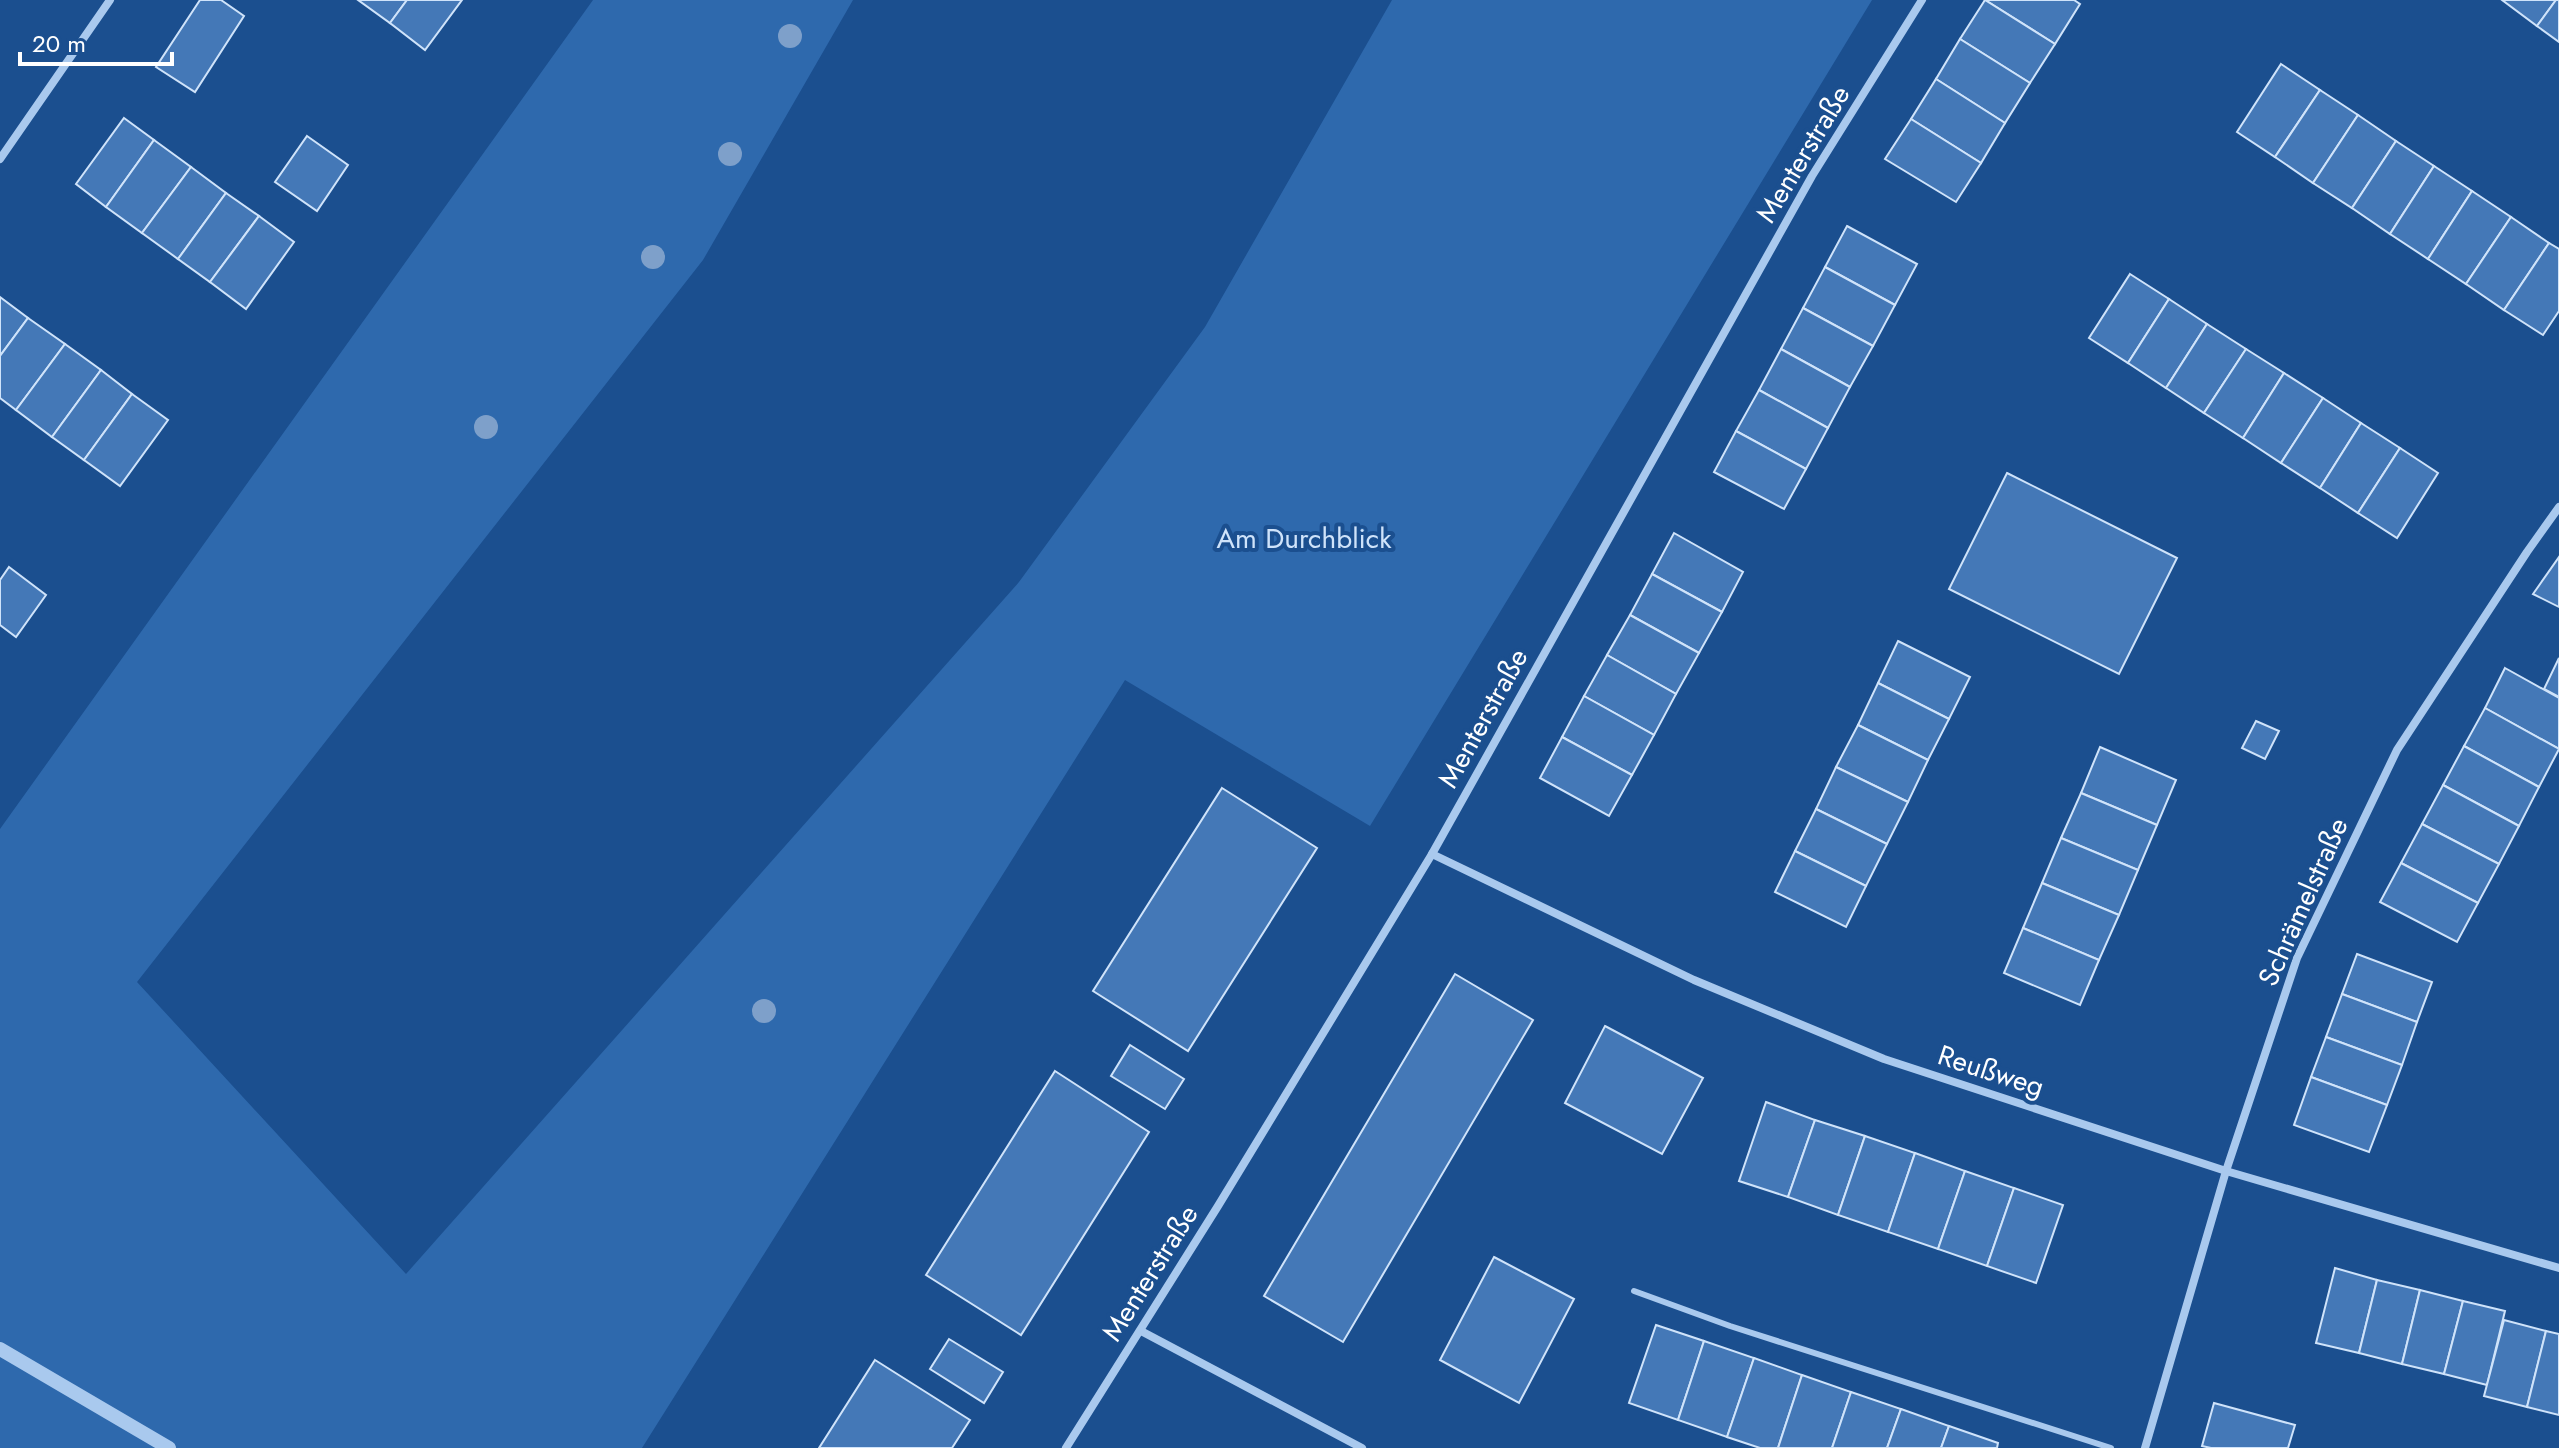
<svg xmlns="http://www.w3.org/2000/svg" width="2559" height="1448" viewBox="0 0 2559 1448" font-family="Jost,sans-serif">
  <rect width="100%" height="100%" fill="#1b4f8f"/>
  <path fill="#2e69ad" d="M593 0H853L703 260 137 982 406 1274 1019 582 1205 327 1392 0H1872L1370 826 1125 680 642 1448H0V829Z"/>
  <g fill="#4478b7" stroke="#cfe3fa" stroke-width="2">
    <path d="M200 0H221L244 16 195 92 156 67Z"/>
    <path d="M358 0H407L390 23Z"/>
    <path d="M407 0H462L425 50 390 23Z"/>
    <path d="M1985 0H2074L2080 4 2055 44Z"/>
    <path d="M1985 0 2055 44 2030 83 1960 39Z"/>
    <path d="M2502 0H2556L2537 26Z"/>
    <path d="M2556 0H2559V42L2537 26Z"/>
    <path d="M1960 39 2030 83 2005 123 1936 79Z"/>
    <path d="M2281 64 2320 90 2275 157 2237 132Z"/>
    <path d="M1936 79 2005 123 1981 163 1911 119Z"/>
    <path d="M2320 90 2358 115 2313 183 2275 157Z"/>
    <path d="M2358 115 2396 141 2352 208 2313 183Z"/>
    <path d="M124 118 154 140 106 207 76 184Z"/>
    <path d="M1911 119 1981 163 1956 202 1885 159Z"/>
    <path d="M307 136 348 165 317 211 275 182Z"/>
    <path d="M154 140 191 167 142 233 106 207Z"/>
    <path d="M2396 141 2434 166 2390 234 2352 208Z"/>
    <path d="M2434 166 2472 191 2428 259 2390 234Z"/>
    <path d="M191 167 226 193 178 259 142 233Z"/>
    <path d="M2472 191 2511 217 2466 284 2428 259Z"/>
    <path d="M226 193 259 216 210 282 178 259Z"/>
    <path d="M259 216 294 242 246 309 210 282Z"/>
    <path d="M2511 217 2549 243 2504 310 2466 284Z"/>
    <path d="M1847 226 1917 264 1895 305 1825 267Z"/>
    <path d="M2549 243 2559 249V311L2543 335 2504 310Z"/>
    <path d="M1825 267 1895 305 1873 346 1803 308Z"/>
    <path d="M2130 274 2169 299 2128 363 2089 338Z"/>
    <path d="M0 297 28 318 0 356Z"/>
    <path d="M2169 299 2207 324 2166 388 2128 363Z"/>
    <path d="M1803 308 1873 346 1850 387 1781 349Z"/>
    <path d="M28 318 65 344 16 410 0 398V356Z"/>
    <path d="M2207 324 2246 349 2204 413 2166 388Z"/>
    <path d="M65 344 101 370 52 437 16 410Z"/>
    <path d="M1781 349 1850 387 1828 428 1759 390Z"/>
    <path d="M2246 349 2284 373 2243 438 2204 413Z"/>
    <path d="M101 370 132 394 84 460 52 437Z"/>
    <path d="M2284 373 2323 398 2281 463 2243 438Z"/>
    <path d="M1759 390 1828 428 1806 469 1736 431Z"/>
    <path d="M132 394 168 420 120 486 84 460Z"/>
    <path d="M2323 398 2361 423 2320 488 2281 463Z"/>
    <path d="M2361 423 2400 448 2358 513 2320 488Z"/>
    <path d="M1736 431 1806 469 1784 509 1714 472Z"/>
    <path d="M2400 448 2438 473 2397 538 2358 513Z"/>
    <path d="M2007 473 2177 558 2119 674 1949 589Z"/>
    <path d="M1674 533 1743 572 1722 612 1652 574Z"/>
    <path d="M2559 557V607L2533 594Z"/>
    <path d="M9 567 46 595 16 637 0 625V580Z"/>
    <path d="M1652 574 1722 612 1699 653 1630 615Z"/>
    <path d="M1630 615 1699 653 1676 694 1607 655Z"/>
    <path d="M1898 641 1970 677 1949 719 1878 683Z"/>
    <path d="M1607 655 1676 694 1654 735 1584 696Z"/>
    <path d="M2559 658V697L2544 689Z"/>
    <path d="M2505 668 2559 698V749L2485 708Z"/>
    <path d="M1878 683 1949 719 1928 760 1858 725Z"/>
    <path d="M1584 696 1654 735 1632 775 1562 737Z"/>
    <path d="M2485 708 2559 749 2539 787 2464 746Z"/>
    <path d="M2256 721 2279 731 2265 759 2242 748Z"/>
    <path d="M1858 725 1928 760 1908 802 1836 767Z"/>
    <path d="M1562 737 1632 775 1609 816 1540 778Z"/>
    <path d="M2464 746 2539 787 2519 826 2443 785Z"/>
    <path d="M2100 747 2176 780 2157 825 2081 793Z"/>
    <path d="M1836 767 1908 802 1887 844 1816 809Z"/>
    <path d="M2443 785 2519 826 2499 864 2422 824Z"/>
    <path d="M1222 788 1317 848 1188 1051 1093 991Z"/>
    <path d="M2081 793 2157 825 2138 870 2061 838Z"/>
    <path d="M1816 809 1887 844 1866 886 1795 851Z"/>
    <path d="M2422 824 2499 864 2478 903 2401 863Z"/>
    <path d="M2061 838 2138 870 2119 915 2042 883Z"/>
    <path d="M1795 851 1866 886 1846 927 1775 892Z"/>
    <path d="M2401 863 2478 903 2457 942 2380 902Z"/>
    <path d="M2042 883 2119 915 2099 960 2023 928Z"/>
    <path d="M2023 928 2099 960 2080 1005 2004 973Z"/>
    <path d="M2357 954 2432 982 2417 1022 2342 994Z"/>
    <path d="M1455 974 1533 1020 1343 1342 1264 1296Z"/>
    <path d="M2342 994 2417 1022 2402 1065 2326 1037Z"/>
    <path d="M1605 1026 1703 1078 1662 1154 1565 1103Z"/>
    <path d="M2326 1037 2402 1065 2387 1105 2311 1077Z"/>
    <path d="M1130 1045 1184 1079 1165 1109 1111 1076Z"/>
    <path d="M1055 1071 1149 1132 1021 1335 926 1275Z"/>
    <path d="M2311 1077 2387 1105 2369 1152 2294 1125Z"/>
    <path d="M1766 1102 1815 1120 1788 1197 1739 1181Z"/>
    <path d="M1815 1120 1865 1136 1838 1215 1788 1197Z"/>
    <path d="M1865 1136 1915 1153 1888 1232 1838 1215Z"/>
    <path d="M1915 1153 1965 1171 1938 1249 1888 1232Z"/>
    <path d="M1965 1171 2014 1188 1987 1266 1938 1249Z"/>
    <path d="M2014 1188 2063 1205 2036 1283 1987 1266Z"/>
    <path d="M1494 1257 1574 1299 1519 1403 1440 1360Z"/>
    <path d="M2335 1268 2377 1280 2359 1353 2316 1343Z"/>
    <path d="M2377 1280 2420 1290 2402 1364 2359 1353Z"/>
    <path d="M2420 1290 2463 1301 2444 1374 2402 1364Z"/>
    <path d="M2463 1301 2505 1311 2487 1385 2444 1374Z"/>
    <path d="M2504 1320 2546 1331 2527 1407 2484 1396Z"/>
    <path d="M1656 1325 1704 1341 1678 1420 1629 1403Z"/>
    <path d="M2546 1331 2559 1334V1415L2527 1407Z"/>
    <path d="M949 1339 1003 1372 984 1403 930 1369Z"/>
    <path d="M1704 1341 1754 1358 1727 1437 1678 1420Z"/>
    <path d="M1754 1358 1802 1375 1778 1448H1760L1727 1437Z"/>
    <path d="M875 1360 970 1420 952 1448H819Z"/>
    <path d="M1802 1375 1851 1392 1832 1448H1778Z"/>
    <path d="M1851 1392 1901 1409 1887 1448H1832Z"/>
    <path d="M2214 1403 2295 1425 2288 1448H2211L2202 1446Z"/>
    <path d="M1901 1409 1949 1426 1941 1448H1887Z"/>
    <path d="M1949 1426 1998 1443 1997 1448H1941Z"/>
  </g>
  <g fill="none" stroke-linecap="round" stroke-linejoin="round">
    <path stroke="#a9c9ee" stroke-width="6" d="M1634 1291 1730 1326 2111 1448"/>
    <g stroke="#a9c9ee" stroke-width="8">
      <path d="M0 159 110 0"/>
      <path d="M1432 854 1694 980 1884 1059 2226 1171 2559 1268"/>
      <path d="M1141 1331 1362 1448"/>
      <path d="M1066 1448 1218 1206 1432 854 1812 176 1922 0"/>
      <path d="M2145 1448 2226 1171 2297 958 2397 750 2527 552 2559 507"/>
    </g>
    <path stroke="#a9c9ee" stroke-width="14" d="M0 1349 169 1448"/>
  </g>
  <g fill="#7ea0ca">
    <circle cx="790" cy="36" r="12"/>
    <circle cx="730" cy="154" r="12"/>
    <circle cx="653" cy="257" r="12"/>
    <circle cx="486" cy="427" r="12"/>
    <circle cx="764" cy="1011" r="12"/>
  </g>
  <g text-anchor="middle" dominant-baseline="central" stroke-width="8" stroke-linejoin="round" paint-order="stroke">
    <g font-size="28" fill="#fff" stroke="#1b4f8f">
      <text transform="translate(1803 154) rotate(-59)">Menterstraße</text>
      <text transform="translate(1483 718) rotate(-61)">Menterstraße</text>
      <text transform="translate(2303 902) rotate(-66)">Schrämelstraße</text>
      <text transform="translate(1991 1071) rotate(18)">Reußweg</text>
      <text transform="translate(1150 1273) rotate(-58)">Menterstraße</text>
    </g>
    <g font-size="28" fill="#cfe3fa" stroke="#1b4f8f">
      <text x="1304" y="538">Am Durchblick</text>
    </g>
  </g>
  <path d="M20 52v12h152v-12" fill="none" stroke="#ffffff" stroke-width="4"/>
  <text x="32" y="52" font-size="24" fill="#ffffff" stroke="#1b4f8f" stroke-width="6" paint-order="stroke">20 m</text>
</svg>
